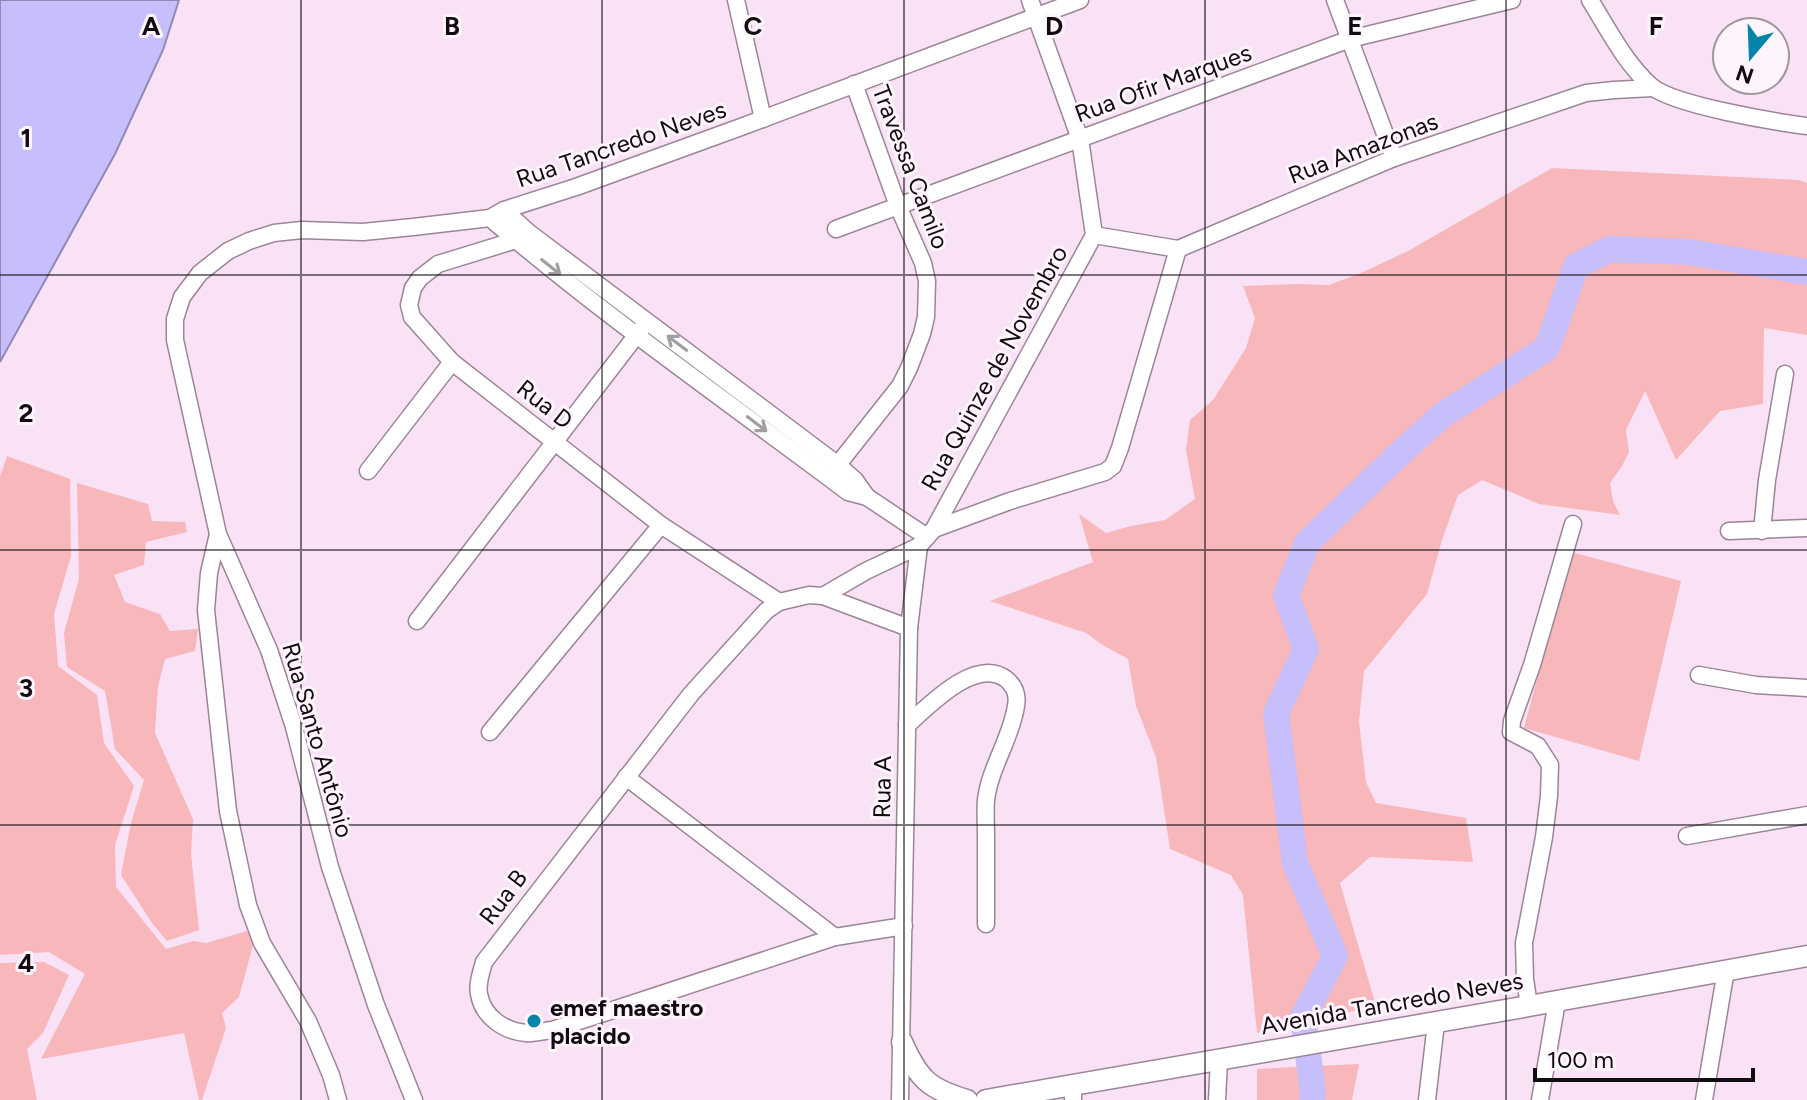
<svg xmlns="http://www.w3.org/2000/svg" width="1807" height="1100" viewBox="0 0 1807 1100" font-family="Figtree,sans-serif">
  <rect width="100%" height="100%" fill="#fae2f6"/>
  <g fill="#f7b7bb">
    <path d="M1552 168 1799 180 1807 183V335L1764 328 1763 404 1720 411 1676 460 1645 391 1626 430 1629 452 1622 466 1610 483 1613 501 1620 515 1539 504 1482 480 1458 495 1442 540 1427 594 1364 671 1359 722 1366 782 1376 803 1466 818 1473 862 1370 857 1340 883 1376 1006 1257 1033 1243 895 1231 875 1170 849 1156 757 1136 706 1128 659 1101 644 1086 633 990 601 1093 562 1079 514 1106 533 1131 526 1165 520 1195 499 1186 450 1190 420 1213 400 1246 348 1255 318 1243 286 1297 284 1329 285 1361 273 1410 250Z"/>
    <path d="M7 456 70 479 71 556 54 614 58 666 97 695 104 743 134 786 115 845 116 887 166 949 193 941 206 943 247 931 254 941 239 997 222 1013 226 1028 202 1100H199L184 1033 41 1059 85 974 49 952 0 955V477Z"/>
    <path d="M77 483 148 504 152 521 185 522 187 532 146 542 144 565 114 575 125 602 160 614 170 631 198 629 195 651 165 659 158 686 155 733 193 819 191 854 199 930 167 941 152 923 121 875 131 823 144 780 115 749 105 691 67 667 64 633 79 579Z"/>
    <path d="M1571 552 1681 581 1639 761 1524 728Z"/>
    <path d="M44 962 69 975 43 1033 27 1049 37 1100H0V963Z"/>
    <path d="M1359 1064 1352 1100H1257V1069Z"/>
  </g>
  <path fill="#c6bffc" stroke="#9089b6" stroke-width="2" d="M0 0H179L163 50 115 154 0 362Z"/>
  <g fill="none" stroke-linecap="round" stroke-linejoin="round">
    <path stroke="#c6bffc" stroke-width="26" d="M1312 1100 1313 1092 1303 1017 1335 956 1295 863 1276 713 1306 649 1286 595 1307 543 1393 460 1441 416 1547 348 1576 266 1610 249 1689 252 1807 272"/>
    <g stroke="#9b8597" stroke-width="19">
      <g id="minor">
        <path d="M736 0 763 119"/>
        <path d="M1335 0 1394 158"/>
        <path d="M1590 0C1608 29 1625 63 1651 86 1673 105 1775 122 1807 126"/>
        <path d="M504 210 528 232 838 465 855 480 867 497"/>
        <path d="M490 218C597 310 714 392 828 477L848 492 867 497 927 537"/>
        <path d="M836 229 1350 39 1512 0"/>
        <path d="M528 232 516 240 438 264 420 278 413 288 409 305 412 317 452 362 661 525 779 602"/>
        <path d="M1094 235 1178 249 1394 158 1586 93 1614 90 1653 88"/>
        <path d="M368 471 452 362"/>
        <path d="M832 472 900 386 909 368 922 334 926 317 927 281 923 263 898 206 854 84"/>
        <path d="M934 529 1094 235 1080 139 1030 0"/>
        <path d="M1729 531 1807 528"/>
        <path d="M1762 531 1767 480 1785 374"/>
        <path d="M218 534 209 573 206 610 228 811 248 905 262 943 308 1021 331 1075 338 1100"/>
        <path d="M823 596 909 628"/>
        <path d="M417 621 642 328"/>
        <path d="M1699 675 1756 685 1807 688"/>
        <path d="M907 725C928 707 975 656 1006 679 1015 686 1018 696 1016 706 1011 739 990 767 986 800 985 812 986 825 986 837 986 866 986 895 986 924"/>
        <path d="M490 732 661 525"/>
        <path d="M626 777 835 937"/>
        <path d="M1687 836 1807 815"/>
        <path d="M904 926 835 937 552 1030C543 1031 534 1034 526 1033 504 1031 483 1017 479 994 477 984 481 973 484 962L691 694 766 611 779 602 809 595 823 596 866 571 919 546"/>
        <path d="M1529 1006 1525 979 1524 943 1544 837 1549 796 1550 765 1538 746 1511 732 1512 721 1532 665 1573 524"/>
        <path d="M414 1100 376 1005 330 867 294 727 269 650 218 534 175 340V319L182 297 200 273 228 251 249 241 274 233 302 230 363 232 413 227 490 218 504 210 576 187 741 127 1080 0"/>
        <path d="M900 1100 909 628 919 546 934 529 1010 501 1105 472 1113 466 1120 448 1178 249"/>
        <path d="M1073 1100V1084"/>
        <path d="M1217 1100 1219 1060"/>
        <path d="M1427 1100 1436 1023"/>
        <path d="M1540 1100 1557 1001"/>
        <path d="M1704 1100 1726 970"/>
      </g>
    </g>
    <g stroke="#9b8597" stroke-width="23">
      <g id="tertiary">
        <path d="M902 1042C918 1078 928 1089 967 1100"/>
        <path d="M986 1100 1529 1006 1807 956"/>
      </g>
    </g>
    <use href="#minor" stroke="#fff" stroke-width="16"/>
    <use href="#tertiary" stroke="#fff" stroke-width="20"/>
  </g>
  <defs><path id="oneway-shaft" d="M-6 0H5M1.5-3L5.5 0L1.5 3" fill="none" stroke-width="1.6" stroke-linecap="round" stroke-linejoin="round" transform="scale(2)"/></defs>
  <g stroke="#a19da0">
    <use href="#oneway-shaft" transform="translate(551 267) rotate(38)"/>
    <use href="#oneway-shaft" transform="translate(677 343) rotate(-143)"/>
    <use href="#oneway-shaft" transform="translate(757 424) rotate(37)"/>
  </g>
  <path fill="none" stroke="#130b12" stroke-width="2" stroke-opacity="0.55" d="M301 0V1100M602 0V1100M904 0V1100M1205 0V1100M1506 0V1100M0 275H1807M0 550H1807M0 825H1807"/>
  <circle fill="#0484a8" stroke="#fef5fc" stroke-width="3" cx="534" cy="1021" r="8"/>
  <g text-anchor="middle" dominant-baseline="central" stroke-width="6" stroke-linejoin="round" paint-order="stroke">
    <g font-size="24" fill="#130b12" stroke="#fef5fc">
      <text transform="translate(1163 83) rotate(-20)">Rua Ofir Marques</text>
      <text transform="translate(621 144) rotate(-19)">Rua Tancredo Neves</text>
      <text transform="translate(1363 148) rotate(-21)">Rua Amazonas</text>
      <text transform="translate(911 167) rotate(69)">Travessa Camilo</text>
      <text transform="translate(994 368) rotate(-61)">Rua Quinze de Novembro</text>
      <text transform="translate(545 404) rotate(38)">Rua D</text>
      <text transform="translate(318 740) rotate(74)">Rua Santo Antônio</text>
      <text transform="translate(882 787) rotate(-89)">Rua A</text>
      <text transform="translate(503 897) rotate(-53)">Rua B</text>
      <text transform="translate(1392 1003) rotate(-10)">Avenida Tancredo Neves</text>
    </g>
    <g font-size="24" font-weight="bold" fill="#130b12" stroke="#fef5fc" text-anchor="start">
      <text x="550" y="1007">emef maestro<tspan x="550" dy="28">placido</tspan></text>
    </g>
  </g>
  <g font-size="26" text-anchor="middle" font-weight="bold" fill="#130b12" stroke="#fef5fc" stroke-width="6" stroke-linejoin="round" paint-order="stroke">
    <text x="151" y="35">A</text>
    <text x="452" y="35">B</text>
    <text x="753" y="35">C</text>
    <text x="1054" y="35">D</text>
    <text x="1355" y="35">E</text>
    <text x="1656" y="35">F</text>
    <text x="26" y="147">1</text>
    <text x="26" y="422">2</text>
    <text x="26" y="697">3</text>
    <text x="26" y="972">4</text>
  </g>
  <g transform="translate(1751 56) rotate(199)"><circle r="38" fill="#fef5fc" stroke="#a0979e" stroke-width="2"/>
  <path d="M0-6L14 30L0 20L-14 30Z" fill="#0484a8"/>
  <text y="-12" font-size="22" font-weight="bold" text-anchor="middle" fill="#130b12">N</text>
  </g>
  <path d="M1535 1068v12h218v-12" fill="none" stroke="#130b12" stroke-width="4"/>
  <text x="1547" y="1068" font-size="24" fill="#130b12" stroke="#fef5fc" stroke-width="6" paint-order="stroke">100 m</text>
</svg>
